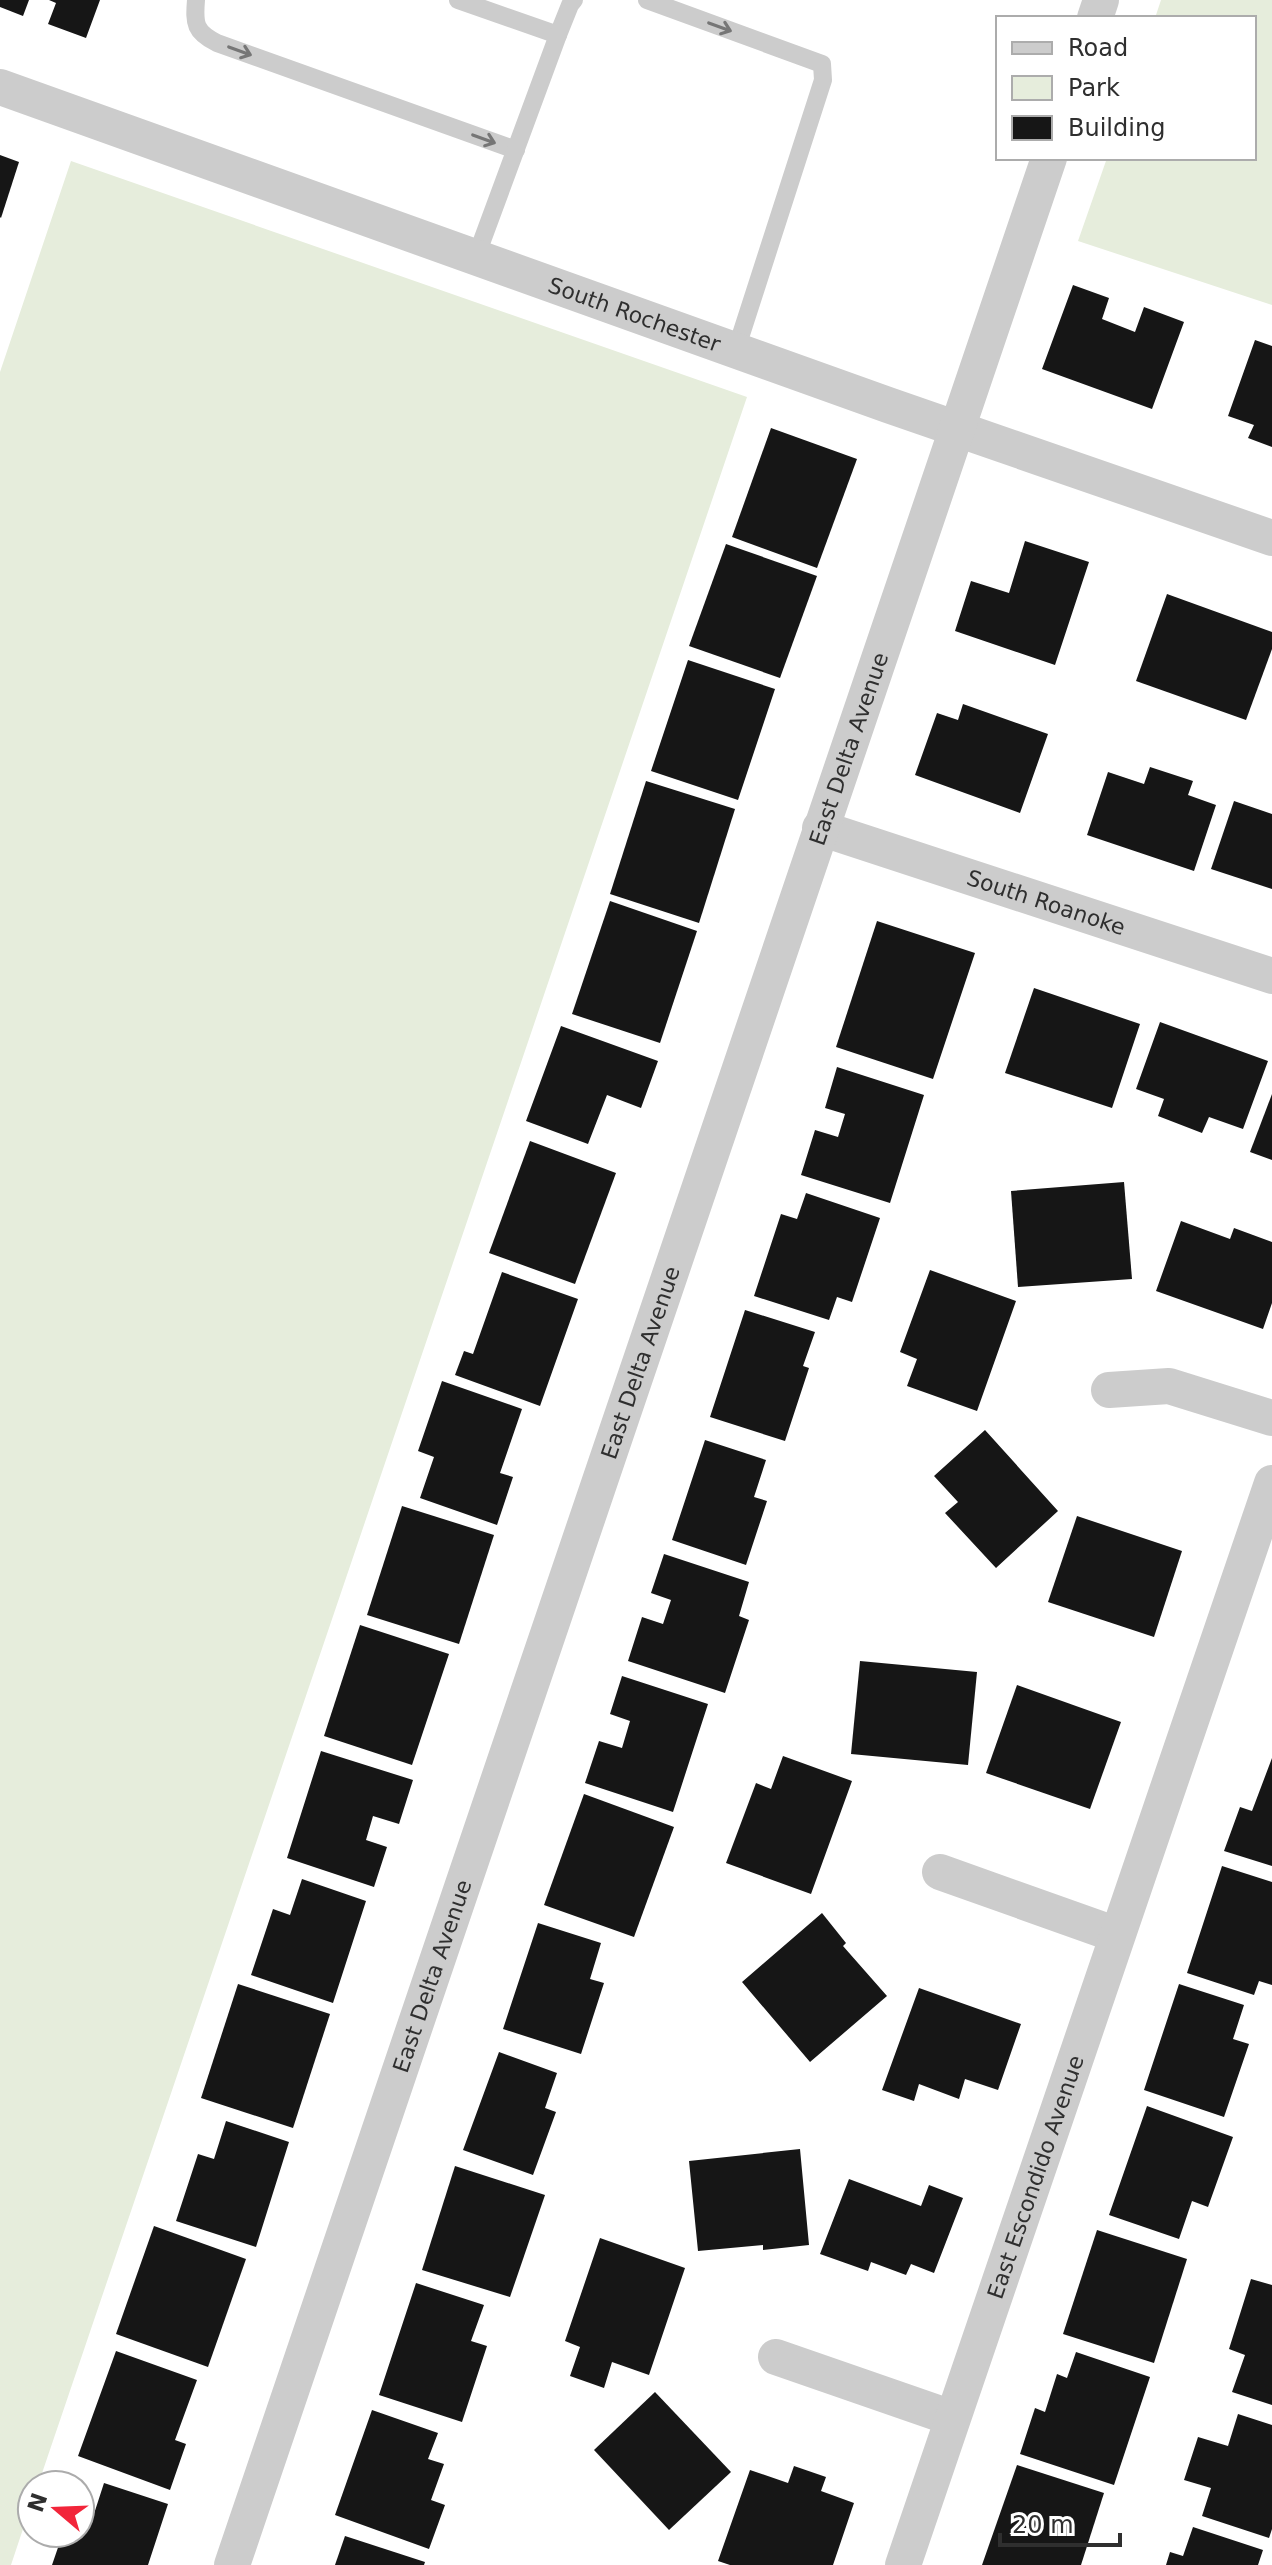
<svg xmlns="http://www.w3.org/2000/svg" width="1272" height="2565" viewBox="0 0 1272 2565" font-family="'DejaVu Sans',sans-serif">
  <rect width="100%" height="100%" fill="#fff"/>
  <g fill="#e6eddc">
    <path d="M1161 0H1272V305L1078 241 1107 158H1254V18H1155Z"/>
    <path d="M71 161 747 397 38 2485H32V2502L11 2565H0V372Z"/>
  </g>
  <g fill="#161616">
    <path d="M0 0H29L23 16 0 7Z"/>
    <path d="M49 0H100L86 38 48 24 56 3Z"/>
    <path d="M0 155 19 162 1 218 0 217Z"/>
    <path d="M1073 285 1109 298 1102 319 1135 332 1144 307 1184 322 1152 409 1042 369Z"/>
    <path d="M1255 340 1272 346V447L1248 438 1254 425 1228 416Z"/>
    <path d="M771 428 857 459 817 568 732 537Z"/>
    <path d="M1025 541 1089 562 1055 665 955 631 971 581 1009 593Z"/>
    <path d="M726 544 817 576 780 678 689 646Z"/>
    <path d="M1167 594 1272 632V649L1246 720 1136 681Z"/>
    <path d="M688 660 775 689 738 800 651 771Z"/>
    <path d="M963 704 1048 734 1020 813 915 775 937 713 958 720Z"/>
    <path d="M1150 767 1193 781 1188 795 1216 805 1194 871 1087 835 1108 772 1144 784Z"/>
    <path d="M646 781 735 809 699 923 610 894Z"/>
    <path d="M1234 801 1272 814V889L1211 869Z"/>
    <path d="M610 901 697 931 660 1043 572 1014Z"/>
    <path d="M877 921 975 953 933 1079 836 1047Z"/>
    <path d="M1034 988 1140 1024 1112 1108 1005 1073Z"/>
    <path d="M1160 1022 1268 1061 1243 1129 1209 1117 1202 1133 1158 1116 1164 1099 1136 1089Z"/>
    <path d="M561 1026 658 1061 641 1108 607 1095 588 1144 526 1121Z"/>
    <path d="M837 1067 924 1095 890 1203 801 1175 815 1130 838 1137 845 1114 825 1108Z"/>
    <path d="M1272 1094V1160L1250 1152Z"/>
    <path d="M530 1141 616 1173 575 1284 489 1253Z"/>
    <path d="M1124 1182 1132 1279 1018 1287 1011 1191Z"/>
    <path d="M806 1193 880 1218 852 1302 837 1297 829 1320 754 1296 781 1214 797 1219Z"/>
    <path d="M1181 1221 1230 1239 1234 1228 1272 1242V1303L1263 1329 1156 1291Z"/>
    <path d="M930 1270 1016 1301 977 1411 907 1386 917 1359 900 1352Z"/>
    <path d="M502 1272 578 1299 540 1406 455 1375 464 1351 473 1354Z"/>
    <path d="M745 1310 815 1332 803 1366 809 1368 785 1441 710 1417Z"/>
    <path d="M442 1381 522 1409 500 1473 513 1477 497 1525 420 1498 434 1457 418 1451Z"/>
    <path d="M985 1430 1058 1511 996 1568 945 1513 958 1502 934 1476Z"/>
    <path d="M705 1440 766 1460 754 1497 767 1501 746 1565 672 1540Z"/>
    <path d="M402 1506 494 1535 459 1644 367 1615Z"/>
    <path d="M1077 1516 1182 1551 1154 1637 1048 1602Z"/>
    <path d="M664 1554 749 1582 739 1616 749 1620 725 1693 628 1661 642 1617 663 1624 671 1600 651 1593Z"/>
    <path d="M360 1625 449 1654 412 1765 324 1736Z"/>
    <path d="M860 1661 977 1672 968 1765 851 1754Z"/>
    <path d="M622 1676 708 1704 673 1812 585 1783 599 1741 622 1748 630 1721 610 1714Z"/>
    <path d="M1017 1685 1121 1722 1090 1809 986 1773Z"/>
    <path d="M321 1751 413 1780 399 1824 373 1816 366 1840 387 1847 374 1887 287 1858Z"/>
    <path d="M783 1756 852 1781 811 1894 726 1863 756 1783 771 1789Z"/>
    <path d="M1272 1758V1866L1224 1851 1240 1807 1252 1811Z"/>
    <path d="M584 1794 674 1827 634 1937 544 1905Z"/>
    <path d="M1222 1866 1272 1882V1985L1259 1981 1254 1995 1187 1973Z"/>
    <path d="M302 1879 366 1901 333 2003 251 1975 273 1909 290 1915Z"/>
    <path d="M822 1913 846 1943 843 1946 887 1996 810 2062 742 1982Z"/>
    <path d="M538 1923 601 1943 590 1979 604 1983 581 2054 503 2029Z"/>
    <path d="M238 1984 330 2014 293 2128 201 2098Z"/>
    <path d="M1179 1984 1244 2005 1233 2039 1249 2044 1224 2117 1144 2090Z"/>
    <path d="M919 1988 1021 2024 998 2090 965 2079 959 2099 919 2084 914 2101 882 2090Z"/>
    <path d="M499 2052 557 2073 545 2108 556 2112 533 2175 463 2150Z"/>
    <path d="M1147 2106 1233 2137 1208 2207 1192 2201 1179 2239 1109 2215Z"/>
    <path d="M226 2121 289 2142 256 2247 176 2221 198 2154 214 2159Z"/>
    <path d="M800 2149 809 2245 763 2250V2245L698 2251 689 2161Z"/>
    <path d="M455 2166 545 2195 510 2297 422 2270Z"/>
    <path d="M849 2179 921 2206 929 2185 963 2198 934 2273 911 2264 906 2275 871 2262 868 2271 820 2254Z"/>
    <path d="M154 2226 246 2259 208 2367 116 2334Z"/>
    <path d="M1097 2230 1187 2259 1154 2363 1063 2334Z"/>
    <path d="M600 2238 685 2268 649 2375 612 2362 604 2388 570 2376 580 2347 565 2341Z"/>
    <path d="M1251 2279 1272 2285V2405L1232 2392 1245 2355 1229 2349Z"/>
    <path d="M416 2283 484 2305 471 2341 487 2346 462 2422 379 2395Z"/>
    <path d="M116 2351 197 2380 175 2440 186 2444 170 2490 78 2456Z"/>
    <path d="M1076 2352 1150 2377 1114 2485 1020 2454 1035 2408 1045 2412 1057 2374 1067 2378Z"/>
    <path d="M655 2392 731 2472 669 2530 594 2450Z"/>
    <path d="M372 2410 438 2433 428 2459 444 2464 431 2500 445 2505 429 2549 335 2515Z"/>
    <path d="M1238 2414 1272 2425V2529L1269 2538 1202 2516 1211 2488 1184 2480 1198 2437 1228 2446Z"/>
    <path d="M1017 2465 1104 2493 1081 2565H982Z"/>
    <path d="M794 2466 826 2477 821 2491 854 2503 833 2565H730L718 2561 750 2470 788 2483Z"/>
    <path d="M104 2483 168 2504 148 2565H52L63 2533H80V2515L92 2520Z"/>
    <path d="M1193 2527 1263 2550 1258 2565H1166L1170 2552 1183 2556Z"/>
    <path d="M345 2536 425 2562 424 2565H335Z"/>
  </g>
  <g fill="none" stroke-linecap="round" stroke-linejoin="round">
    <g stroke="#ccc" stroke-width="18">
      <path d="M196 0C194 24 195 32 217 43L516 150"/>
      <path d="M458 0 558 35"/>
      <path d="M647 0 822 64 823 80 736 350"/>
      <path d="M476 257 558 35 570 5 574 0"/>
    </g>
    <g stroke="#ccc" stroke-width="36">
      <path d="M1095 18 1101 0"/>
      <path id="s1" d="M0 87 888 405 1272 538"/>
      <path id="s2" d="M820 828 1272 976"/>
      <path d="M1109 1390 1169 1386 1272 1418"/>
      <path d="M940 1872 1117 1935"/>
      <path d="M776 2357 952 2418"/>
      <path id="s3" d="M232 2565 1049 158"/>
      <path id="s4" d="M903 2565 1272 1483"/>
    </g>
  </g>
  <defs><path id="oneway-shaft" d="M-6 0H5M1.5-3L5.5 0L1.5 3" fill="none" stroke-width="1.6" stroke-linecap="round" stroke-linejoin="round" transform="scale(2)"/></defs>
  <g stroke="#767676">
    <use href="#oneway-shaft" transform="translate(720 27) rotate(20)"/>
    <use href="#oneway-shaft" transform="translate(240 51) rotate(20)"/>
    <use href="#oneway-shaft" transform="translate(484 139) rotate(20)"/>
  </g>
  <g text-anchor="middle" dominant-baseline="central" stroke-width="8" stroke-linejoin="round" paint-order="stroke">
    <g font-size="22" fill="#2f2f2f" stroke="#fff">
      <text stroke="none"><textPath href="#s1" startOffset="674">South Rochester</textPath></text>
      <text stroke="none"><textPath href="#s3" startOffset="1918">East Delta Avenue</textPath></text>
      <text stroke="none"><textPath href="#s2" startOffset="238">South Roanoke</textPath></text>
      <text stroke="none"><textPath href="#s3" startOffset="1270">East Delta Avenue</textPath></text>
      <text stroke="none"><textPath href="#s3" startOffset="622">East Delta Avenue</textPath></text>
      <text stroke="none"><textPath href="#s4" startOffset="410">East Escondido Avenue</textPath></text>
    </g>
  </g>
  <rect x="996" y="16" width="260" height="144" fill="#ffffff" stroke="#acacac" stroke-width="2"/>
  <rect x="1012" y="42" width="40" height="12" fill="#cccccc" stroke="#acacac" stroke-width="2"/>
  <text x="1068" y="56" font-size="24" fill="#2f2f2f">Road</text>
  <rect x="1012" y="76" width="40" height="24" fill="#e6eddc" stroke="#acacac" stroke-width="2"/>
  <text x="1068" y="96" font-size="24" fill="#2f2f2f">Park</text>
  <rect x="1012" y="116" width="40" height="24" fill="#161616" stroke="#acacac" stroke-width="2"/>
  <text x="1068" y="136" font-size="24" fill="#2f2f2f">Building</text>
  <g transform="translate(56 2509) rotate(289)"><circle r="38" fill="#ffffff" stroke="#acacac" stroke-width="2"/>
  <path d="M0-6L14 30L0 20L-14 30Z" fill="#f2253a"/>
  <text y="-12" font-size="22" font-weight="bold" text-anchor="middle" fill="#2f2f2f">N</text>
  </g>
  <path d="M1000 2533v12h120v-12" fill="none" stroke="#2f2f2f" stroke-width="4"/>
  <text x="1012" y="2533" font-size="24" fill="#2f2f2f" stroke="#ffffff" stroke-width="6" paint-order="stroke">20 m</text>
</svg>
